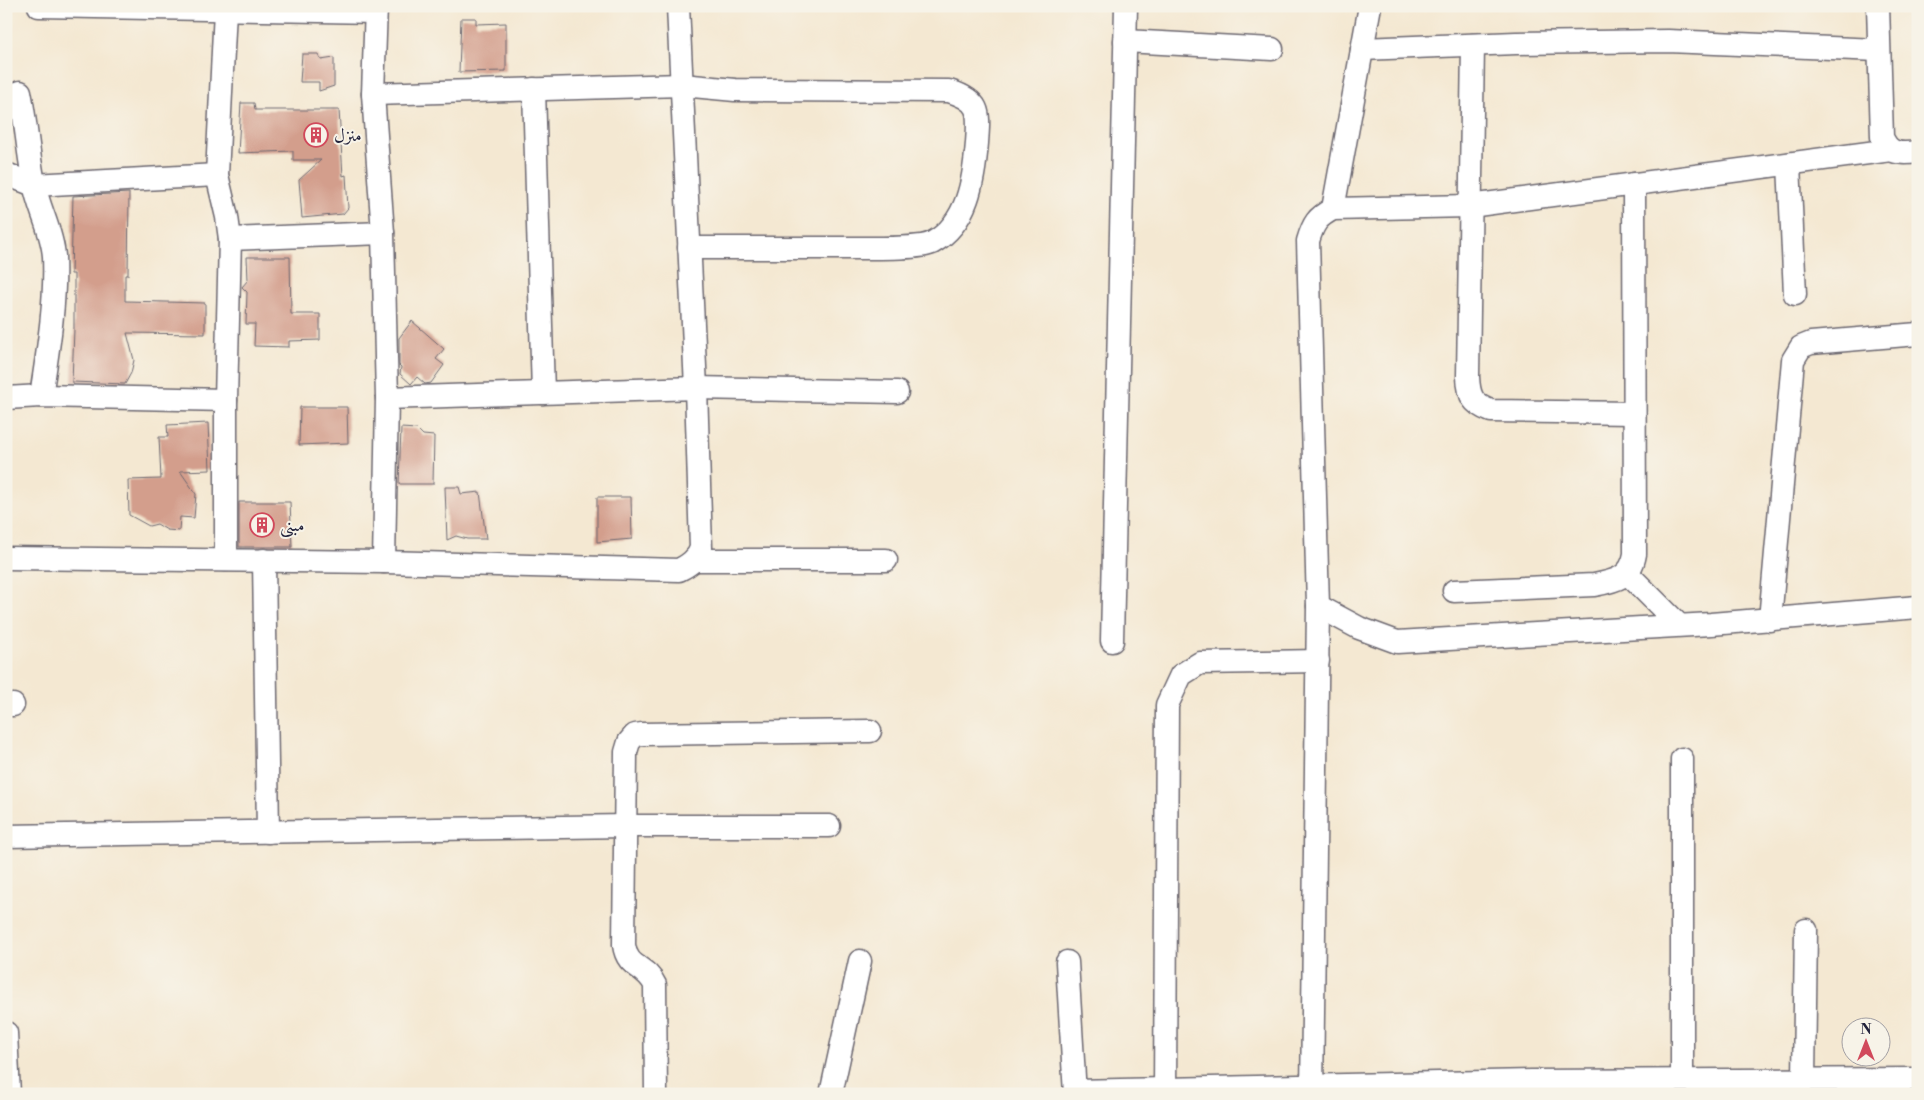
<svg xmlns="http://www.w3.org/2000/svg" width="1924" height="1100" viewBox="0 0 1924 1100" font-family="'Libre Bodoni',Amiri,serif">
  <rect width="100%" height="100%" fill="#f7f3e8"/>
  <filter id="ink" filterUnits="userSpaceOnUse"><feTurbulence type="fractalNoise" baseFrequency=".02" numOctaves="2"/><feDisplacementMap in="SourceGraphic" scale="10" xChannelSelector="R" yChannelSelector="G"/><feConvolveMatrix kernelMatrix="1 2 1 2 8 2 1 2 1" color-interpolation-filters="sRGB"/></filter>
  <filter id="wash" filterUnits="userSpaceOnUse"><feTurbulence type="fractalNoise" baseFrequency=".0096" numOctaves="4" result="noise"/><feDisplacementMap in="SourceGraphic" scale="20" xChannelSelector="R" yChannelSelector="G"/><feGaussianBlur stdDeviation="1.12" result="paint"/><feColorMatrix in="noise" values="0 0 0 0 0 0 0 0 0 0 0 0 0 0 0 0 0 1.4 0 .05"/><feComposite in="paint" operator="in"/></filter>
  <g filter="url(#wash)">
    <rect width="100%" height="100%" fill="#f4e8d2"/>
    <g id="blocks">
      <g fill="#d39e8c">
        <path d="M461 18H476V24L506 23V71L459 72Z"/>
        <path d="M302 54H318L321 60 334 58V86L319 91V82H300Z"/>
        <path d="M241 103H254L255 110H339L343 176 346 175 348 208 343 214 302 218 299 180 321 160H293V151L238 153Z"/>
        <path d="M129 193 128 275H125V301L205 303V334L127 333 134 360 131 373 125 384 72 382 74 329V274H71L73 196Z"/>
        <path d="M247 257H290L291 314H320V340L289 341V347L254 346 255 324H246L247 292 242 287 248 280Z"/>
        <path d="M412 321 444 349 436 359 444 365 431 383 425 384 417 377 411 384 400 374 401 367 399 365V338Z"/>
        <path d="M300 407H347L348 443 299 445Z"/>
        <path d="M208 423 210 470 180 471 196 494 194 518 180 517 179 531 167 530 157 524 149 526 129 515 128 480 161 479 159 437H168L167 425Z"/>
        <path d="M401 428 417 429 423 435 434 436 433 484H399Z"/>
        <path d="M445 487H459L461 494 480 492 486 539H467L456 536 447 540Z"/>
        <path d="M597 497H631L632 539 597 542Z"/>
        <path d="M239 502H290L292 547H239Z"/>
      </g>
    </g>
  </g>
  <g filter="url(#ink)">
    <use href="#blocks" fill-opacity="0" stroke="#6c6770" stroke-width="1"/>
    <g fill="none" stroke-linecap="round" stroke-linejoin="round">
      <g stroke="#6c6770" stroke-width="25">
        <g id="minor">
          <path d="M39 6 376 12"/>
          <path d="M376 6 373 94 383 233 387 398 384 562"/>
          <path d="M1878 6 1882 137C1889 155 1901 154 1918 152"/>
          <path d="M225 10 217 175 227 217 230 239 226 400V560"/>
          <path d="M1125 41 1272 49"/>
          <path d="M1473 45 1468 377C1469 396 1472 404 1491 411L1634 413"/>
          <path d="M1362 49 1516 43 1668 41 1878 50"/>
          <path d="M534 89 543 393"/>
          <path d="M20 92C26 122 28 153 34 183 38 208 52 230 54 256 56 303 48 350 41 396"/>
          <path d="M373 94 682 85 735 90 949 91C982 101 979 113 977 143 974 180 968 223 932 243 920 249 872 248 857 248 801 248 745 248 689 248"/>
          <path d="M1789 164 1795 294"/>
          <path d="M6 174 34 185 217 175"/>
          <path d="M1333 209 1370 6"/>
          <path d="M230 239 383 233"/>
          <path d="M6 398 41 396 226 400"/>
          <path d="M387 398 696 388 897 392"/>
          <path d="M6 558 384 562 679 570C689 565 698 559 701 548L696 388 678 6"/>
          <path d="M264 560 268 832"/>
          <path d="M694 560H886"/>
          <path d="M1627 573 1679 625"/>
          <path d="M1454 591 1594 585C1615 581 1631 578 1635 554L1634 184"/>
          <path d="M1318 606 1359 628 1397 642 1711 624 1918 607"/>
          <path d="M1770 620 1793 360 1801 347 1811 343 1918 334"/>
          <path d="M1112 641 1126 6"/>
          <path d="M6 705H13"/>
          <path d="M1682 759V1080"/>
          <path d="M6 836 625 826H829"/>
          <path d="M1067 962 1075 1094"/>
          <path d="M6 1033 9 1094"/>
          <path d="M1804 1079 1806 930"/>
          <path d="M1075 1091 1532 1081 1918 1079"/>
          <path d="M656 1094 655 985C646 965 627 969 624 945L626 752 629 742 635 735 642 734 870 731"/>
          <path d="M831 1094 860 961"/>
          <path d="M1165 1094 1167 705 1181 675 1200 663 1318 661"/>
          <path d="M1312 1094 1318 606 1308 241C1313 224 1317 217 1333 209L1470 206 1891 150"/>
        </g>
      </g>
      <use href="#minor" stroke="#fff" stroke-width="22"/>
    </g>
  </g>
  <defs>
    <g id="building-ring" transform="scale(1.25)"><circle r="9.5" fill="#f7f3e8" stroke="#d1495b" stroke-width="1.5"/><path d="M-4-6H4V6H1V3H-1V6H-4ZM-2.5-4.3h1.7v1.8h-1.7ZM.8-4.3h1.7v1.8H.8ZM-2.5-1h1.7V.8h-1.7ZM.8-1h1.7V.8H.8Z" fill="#d1495b"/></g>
  </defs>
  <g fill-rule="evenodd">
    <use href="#building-ring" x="316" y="135"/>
    <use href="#building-ring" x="262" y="525"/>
  </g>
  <g text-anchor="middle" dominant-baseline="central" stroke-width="4" stroke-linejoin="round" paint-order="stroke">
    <g font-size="18" fill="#22223b" stroke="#f7f3e8" text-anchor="start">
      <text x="334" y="135">منزل</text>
      <text x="280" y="525">مبنى</text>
    </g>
  </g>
  <rect width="1924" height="1100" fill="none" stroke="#f7f3e8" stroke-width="25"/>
  <g transform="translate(1866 1042)"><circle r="24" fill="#f7f3e8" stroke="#a29fa3"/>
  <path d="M0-4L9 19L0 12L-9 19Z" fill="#d1495b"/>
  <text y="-8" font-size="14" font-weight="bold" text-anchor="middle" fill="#22223b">N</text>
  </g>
</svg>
